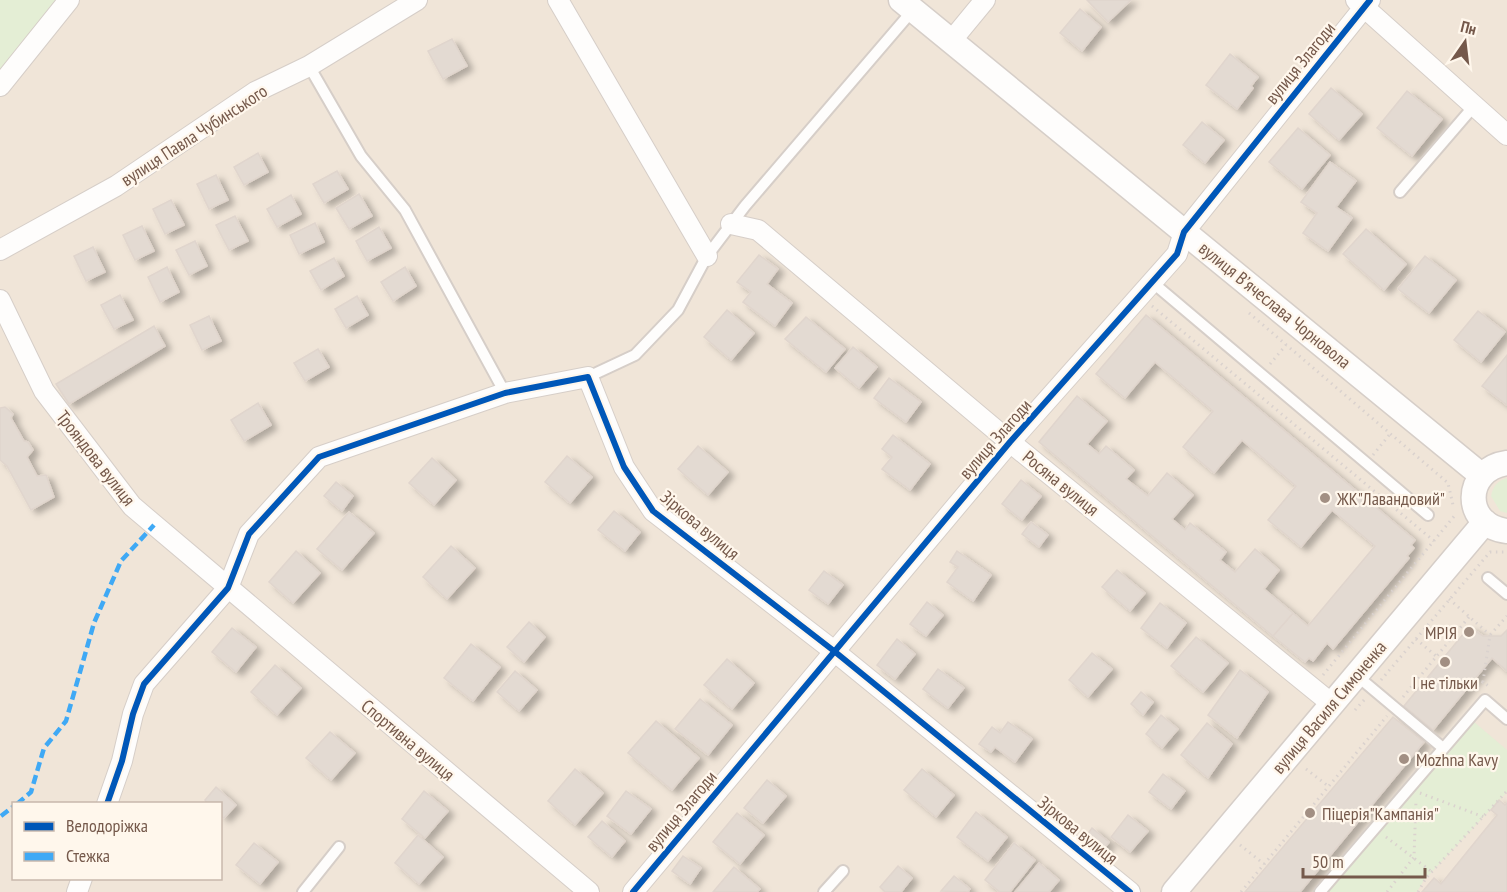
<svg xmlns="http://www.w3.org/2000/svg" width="1507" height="892" viewBox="0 0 1507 892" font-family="'PT Sans Narrow',sans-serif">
  <defs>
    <filter id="shadow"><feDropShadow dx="6" dy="4" stdDeviation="3" flood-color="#0004"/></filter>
  </defs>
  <rect width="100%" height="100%" fill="#f7f2ea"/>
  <path fill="#f0e5d8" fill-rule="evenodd" d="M69 0H1507V892H0V86ZM14 804H220V878H14Z"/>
  <g fill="#e4eed5">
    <path d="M0 0H69L0 86Z"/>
    <path d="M1507 478V513L1500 511 1491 496C1493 486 1497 481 1507 478Z"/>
    <path d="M1473 721 1507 750V792L1424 880 1417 892H1324Z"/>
  </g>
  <g fill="#e3dad2" stroke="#e0d5cd" stroke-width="1.5" filter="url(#shadow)">
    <path d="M1087 0H1131L1108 22Z"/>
    <path d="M1080 9 1101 27 1082 51 1060 33Z"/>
    <path d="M452 39 467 66 443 79 428 51Z"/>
    <path d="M1230 54 1258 77 1251 86 1253 88 1237 109 1206 85Z"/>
    <path d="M1331 88 1362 114 1339 140 1309 114Z"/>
    <path d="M1407 91 1442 119 1412 156 1377 128Z"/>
    <path d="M1202 122 1224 140 1205 163 1183 145Z"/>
    <path d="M1298 128 1330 155 1302 189 1269 162Z"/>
    <path d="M258 153 268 172 244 185 234 167Z"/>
    <path d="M1330 162 1356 181 1336 207 1352 218 1328 251 1303 233 1317 213 1301 202Z"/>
    <path d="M337 171 348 189 324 203 313 184Z"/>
    <path d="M216 175 228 200 209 209 197 184Z"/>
    <path d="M359 194 372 216 349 229 336 208Z"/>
    <path d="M291 195 301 214 277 227 267 209Z"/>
    <path d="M171 200 184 225 165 234 153 209Z"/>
    <path d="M235 216 248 241 229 250 216 225Z"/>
    <path d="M315 223 324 242 299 254 290 235Z"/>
    <path d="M142 226 154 251 135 260 123 235Z"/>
    <path d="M379 227 391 248 367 261 356 241Z"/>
    <path d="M1366 229 1406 264 1384 290 1343 254Z"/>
    <path d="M195 241 207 266 189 275 176 250Z"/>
    <path d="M93 247 105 272 86 281 74 256Z"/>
    <path d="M759 255 778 269 767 284 792 303 775 326 743 302 751 292 737 282Z"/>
    <path d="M1425 256 1456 280 1429 313 1398 289Z"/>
    <path d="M334 258 344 276 321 290 310 271Z"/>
    <path d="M167 267 179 292 160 302 148 277Z"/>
    <path d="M405 267 416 286 393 301 381 282Z"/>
    <path d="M120 295 133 320 114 329 101 305Z"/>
    <path d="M357 296 368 315 346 328 335 309Z"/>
    <path d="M727 310 754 333 731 360 704 337Z"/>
    <path d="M1478 311 1505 332 1481 362 1454 340Z"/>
    <path d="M1146 315 1415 540 1411 545 1414 548 1407 556 1409 558 1333 649 1327 643 1313 661 1309 658 1305 662 1273 636 1293 613 1308 626 1375 546 1332 510 1301 547 1268 520 1296 486 1242 440 1214 473 1183 447 1213 411 1155 362 1125 398 1096 374Z"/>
    <path d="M209 316 221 341 202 350 190 325Z"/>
    <path d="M806 317 845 349 826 372 785 339Z"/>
    <path d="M154 326 165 346 69 404 56 384Z"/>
    <path d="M853 347 877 367 859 388 835 368Z"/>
    <path d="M318 349 329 367 305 381 294 363Z"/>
    <path d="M1507 355V405L1482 386Z"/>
    <path d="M889 378 921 402 906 422 874 398Z"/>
    <path d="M1077 396 1107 421 1087 444 1099 454 1106 446 1134 470 1126 479 1148 496 1167 473 1193 495 1172 519 1185 530 1190 523 1226 552 1220 560 1235 572 1255 549 1279 570 1264 589 1293 613 1273 636 1039 442Z"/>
    <path d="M258 403 271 425 244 441 231 420Z"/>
    <path d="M5 407 13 414 11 418 24 441 28 442 33 450 27 457 37 476 46 475 54 497 31 510 7 466 0 460V408Z"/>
    <path d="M893 435 930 464 910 490 882 469 892 457 882 449Z"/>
    <path d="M698 446 728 472 708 495 678 469Z"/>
    <path d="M567 456 592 477 570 503 545 482Z"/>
    <path d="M432 458 456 480 434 505 409 483Z"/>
    <path d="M1021 480 1041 496 1022 520 1002 504Z"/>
    <path d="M336 482 353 496 342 511 324 496Z"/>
    <path d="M614 511 640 532 625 551 598 530Z"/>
    <path d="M349 512 374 533 342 570 317 549Z"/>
    <path d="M1031 522 1048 535 1039 547 1022 534Z"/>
    <path d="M451 546 475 568 447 599 423 577Z"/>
    <path d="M296 551 320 573 293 603 269 582Z"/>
    <path d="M957 551 991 575 973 601 947 582 958 567 950 562Z"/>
    <path d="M1117 570 1145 593 1130 611 1102 587Z"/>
    <path d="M824 571 843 585 828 604 809 590Z"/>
    <path d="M927 602 943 615 926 636 910 624Z"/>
    <path d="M1160 603 1186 623 1167 648 1141 628Z"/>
    <path d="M529 622 545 637 524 662 507 647Z"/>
    <path d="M1469 627 1483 636H1501L1507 630V671L1492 658 1433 730 1404 706Z"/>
    <path d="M232 628 256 647 236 672 212 652Z"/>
    <path d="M1196 637 1228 663 1203 692 1171 666Z"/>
    <path d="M897 639 915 654 895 679 877 665Z"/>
    <path d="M471 644 500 667 473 701 444 678Z"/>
    <path d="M1092 653 1112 669 1088 697 1069 680Z"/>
    <path d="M727 659 754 683 732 709 704 685Z"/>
    <path d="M275 665 301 688 277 715 251 692Z"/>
    <path d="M938 669 964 688 948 708 923 689Z"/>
    <path d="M1240 670 1268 692 1237 738 1208 715Z"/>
    <path d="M515 671 537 690 519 711 497 692Z"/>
    <path d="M1141 692 1153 702 1143 715 1131 704Z"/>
    <path d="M700 699 732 725 708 755 675 729Z"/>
    <path d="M1161 715 1178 729 1162 748 1146 734Z"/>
    <path d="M1393 717 1424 742 1300 892H1245Z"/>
    <path d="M656 721 699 758 672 790 628 753Z"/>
    <path d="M1008 722 1032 739 1015 762 995 747 991 752 979 744 992 727 1000 733Z"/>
    <path d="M1207 723 1232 744 1208 778 1181 755Z"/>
    <path d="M330 732 355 753 331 780 306 758Z"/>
    <path d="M575 769 603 793 575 825 548 801Z"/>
    <path d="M922 769 954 795 936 817 904 790Z"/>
    <path d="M1163 774 1185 791 1171 809 1149 792Z"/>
    <path d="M767 780 786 796 763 823 744 808Z"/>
    <path d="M216 787 236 805 224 818 220 815V804H208L205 800Z"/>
    <path d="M424 791 448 811 425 838 402 819Z"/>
    <path d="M626 791 651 809 631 834 607 816Z"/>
    <path d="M1499 800 1505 805 1507 803V892H1422L1434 878 1441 884 1497 815 1491 810Z"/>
    <path d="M976 812 1007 837 988 861 957 837Z"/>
    <path d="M737 813 764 835 740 864 713 842Z"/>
    <path d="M1128 815 1148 831 1130 852 1111 837Z"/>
    <path d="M602 821 625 841 612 857 588 837Z"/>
    <path d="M1092 828 1109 842 1100 854 1083 840Z"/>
    <path d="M418 835 443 857 419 884 395 863Z"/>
    <path d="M254 843 278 862 260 884 236 865Z"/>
    <path d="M1014 843 1035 860 1010 892H1000L985 880Z"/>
    <path d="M683 856 701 868 690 884 672 871Z"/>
    <path d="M1039 863 1059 880 1049 892H1015Z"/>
    <path d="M898 866 912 878 901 892H885L880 887Z"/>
    <path d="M734 867 760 889 757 892H713Z"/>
    <path d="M954 876 970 889 968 892 941 891Z"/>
  </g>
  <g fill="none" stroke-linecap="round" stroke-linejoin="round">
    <g stroke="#d6cec8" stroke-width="14">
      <g id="service">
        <path d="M309 66 361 156 405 210 505 393"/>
        <path d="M1400 192 1474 106"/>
        <path d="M1152 282 1428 515"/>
        <path d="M588 377 635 355 678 310 707 256 745 206 913 10"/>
        <path d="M1488 578 1507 594"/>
        <path d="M1356 675 1443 748"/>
        <path d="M303 892 339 847"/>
        <path d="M824 892 843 871"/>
        <path d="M1320 892 1485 700 1507 719"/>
      </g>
    </g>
    <g stroke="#d6cec8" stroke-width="22">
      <g id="minor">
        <path d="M558 0 707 256"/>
        <path d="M1356 0 1507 135"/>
        <path d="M952 40 985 0"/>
        <path d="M0 86 69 0"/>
        <path d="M731 224 758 230 1010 442 1332 704"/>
        <path d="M0 250 116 186 255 92 309 66 417 0"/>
        <path d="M0 300 44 391 132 506 589 892"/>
        <path d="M107 804 122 761 133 714 144 684 228 588 249 534 319 457 505 393 588 377 624 467 653 511 834 651 1130 892"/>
        <path d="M77 892 82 878"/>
        <path d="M633 892 1010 442 1177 254 1184 232 1370 0"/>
      </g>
    </g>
    <g stroke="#d6cec8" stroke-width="27">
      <g id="tertiary">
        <path d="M901 0 1481 475"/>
        <path d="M1507 463C1463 469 1462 526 1507 531"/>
        <path d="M1174 892 1485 522"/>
      </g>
    </g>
    <g stroke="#dad2ce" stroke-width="3" stroke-dasharray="1.5 4.5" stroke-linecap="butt">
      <path d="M1152 306 1434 541"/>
      <path d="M1249 313 1448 483 1453 505"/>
      <path d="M1270 364 1286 345"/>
      <path d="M1373 455 1390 434"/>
      <path d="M1449 599 1490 635"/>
      <path d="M1416 639 1436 656"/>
      <path d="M1323 675 1456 514"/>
      <path d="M1381 680 1490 552H1504"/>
      <path d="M1483 682 1490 635 1507 616"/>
      <path d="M1478 688 1483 682 1490 687"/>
      <path d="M1403 697 1469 617"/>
      <path d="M1355 710 1365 699"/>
      <path d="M1306 769 1328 786"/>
      <path d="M1420 793 1484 817"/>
      <path d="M1386 837 1432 872"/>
      <path d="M1240 845 1264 864"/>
      <path d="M1241 892 1387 716"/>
      <path d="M1387 892 1414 857 1416 801"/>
      <path d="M1418 892 1426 878 1507 791"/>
    </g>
    <use href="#service" stroke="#fefdfc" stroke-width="10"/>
    <use href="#minor" stroke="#fefdfc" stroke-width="20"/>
    <use href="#tertiary" stroke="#fefdfc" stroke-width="24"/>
    <g stroke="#3fa9f5" stroke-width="4.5" stroke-dasharray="9 4.5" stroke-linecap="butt">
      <path d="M17 804 31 792 44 748 66 721 94 623 121 561 154 525"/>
      <path d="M1 816 14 806"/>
    </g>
    <g stroke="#fff7ec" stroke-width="10">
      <g id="cycleway">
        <path d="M107 804 122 761 133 714 144 684 228 588 249 534 319 457 505 393 588 377 624 467 653 511 834 651 1130 892"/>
        <path d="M633 892 1010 442 1177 254 1184 232 1370 0"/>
      </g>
    </g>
    <use href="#cycleway" stroke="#0057b8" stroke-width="6"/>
  </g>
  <g fill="#a28f83" stroke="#fff7ec" stroke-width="2">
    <circle cx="1325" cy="498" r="6"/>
    <circle cx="1469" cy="632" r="6"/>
    <circle cx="1445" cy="662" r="6"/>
    <circle cx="1404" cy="759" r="6"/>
    <circle cx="1310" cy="813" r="6"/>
  </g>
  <g text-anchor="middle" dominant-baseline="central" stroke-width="4.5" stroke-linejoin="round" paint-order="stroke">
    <g font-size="18" fill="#75594b" stroke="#fff7ec">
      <text transform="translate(1300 63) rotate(-51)">вулиця Злагоди</text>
      <text transform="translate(194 135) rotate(-33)">вулиця Павла Чубинського</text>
      <text transform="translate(1275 305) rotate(39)">вулиця Вʼячеслава Чорновола</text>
      <text transform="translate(995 439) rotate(-49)">вулиця Злагоди</text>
      <text transform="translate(96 458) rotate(52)">Трояндова вулиця</text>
      <text transform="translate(1061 483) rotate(39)">Росяна вулиця</text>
      <text transform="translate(700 525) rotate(40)">Зіркова вулиця</text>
      <text transform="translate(1329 707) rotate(-50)">вулиця Василя Симоненка</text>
      <text transform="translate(408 740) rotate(40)">Спортивна вулиця</text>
      <text transform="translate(681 811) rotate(-50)">вулиця Злагоди</text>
      <text transform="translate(1078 830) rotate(39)">Зіркова вулиця</text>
    </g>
    <g font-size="18" fill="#75594b" stroke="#fff7ec" text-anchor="start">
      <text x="1337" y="498">ЖК"Лавандовий"</text>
      <text x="1457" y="632" text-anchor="end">МРІЯ</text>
      <text x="1445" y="682" text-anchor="middle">І не тільки</text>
      <text x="1416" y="759">Mozhna Kavy</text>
      <text x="1322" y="813">Піцерія"Кампанія"</text>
    </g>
  </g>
  <rect x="12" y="802" width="210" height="78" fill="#fff7ec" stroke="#c8b8ac" stroke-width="1.5"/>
  <rect x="24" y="822" width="30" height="9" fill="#0057b8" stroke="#c8b8ac" stroke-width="1.5"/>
  <text x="66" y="832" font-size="18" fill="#75594b">Велодоріжка</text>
  <rect x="24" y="852" width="30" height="9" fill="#3fa9f5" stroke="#c8b8ac" stroke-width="1.5"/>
  <text x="66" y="862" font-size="18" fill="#75594b">Стежка</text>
  <g transform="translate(1465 42) rotate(14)" stroke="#fff7ec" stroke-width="4.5" paint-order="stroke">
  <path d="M0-4.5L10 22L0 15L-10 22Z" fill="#75594b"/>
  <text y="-9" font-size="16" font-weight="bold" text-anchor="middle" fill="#75594b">Пн</text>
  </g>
  <path d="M1303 868v9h122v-9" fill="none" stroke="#75594b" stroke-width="3"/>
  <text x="1312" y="868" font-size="18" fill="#75594b" stroke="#fff7ec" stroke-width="4.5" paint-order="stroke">50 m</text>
</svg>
